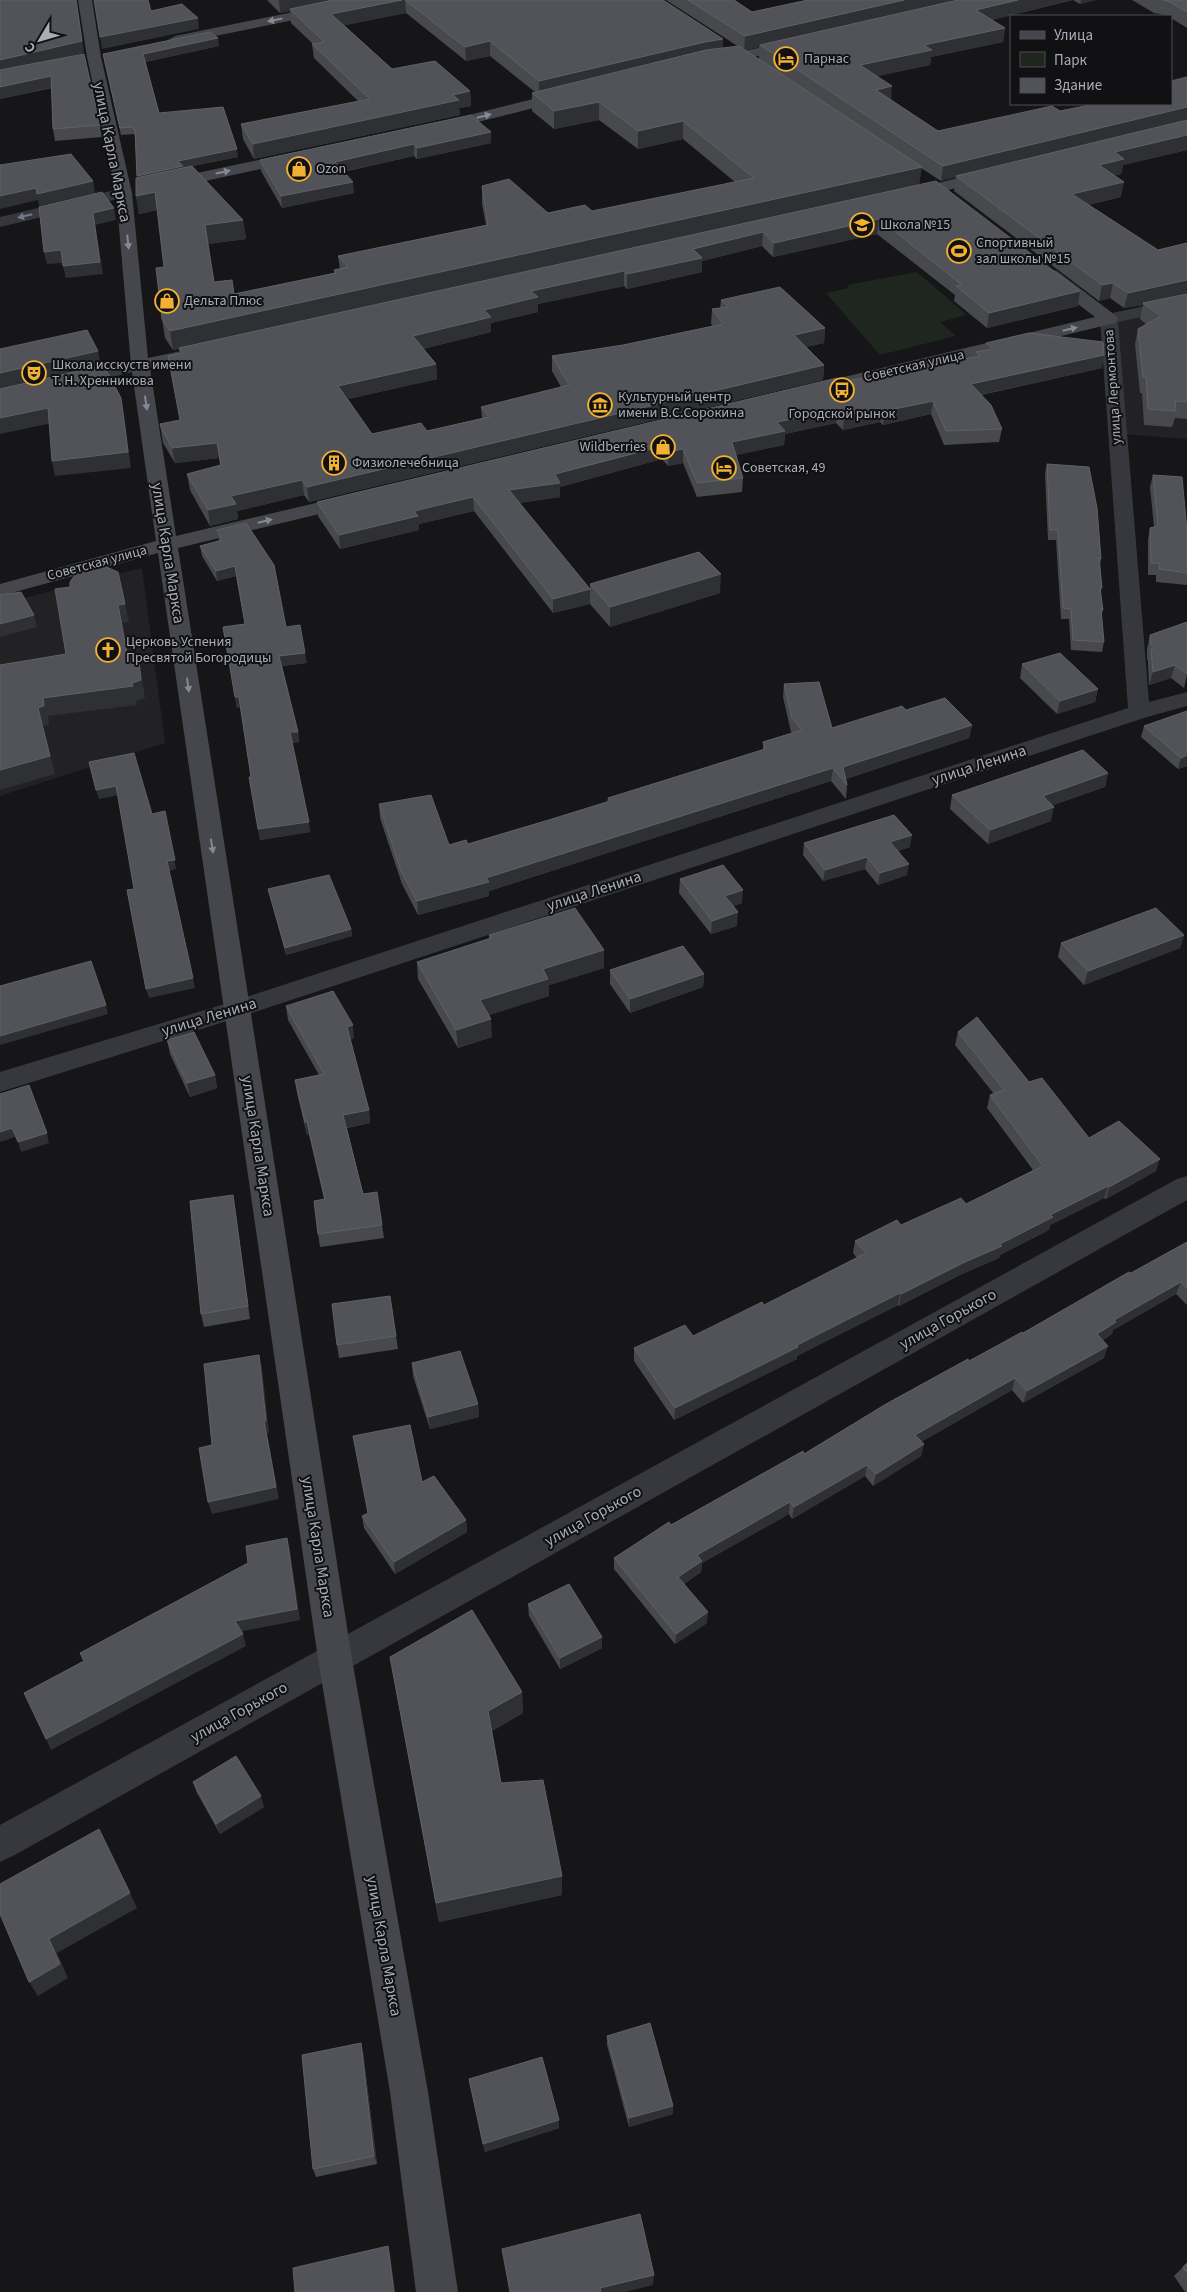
<svg xmlns="http://www.w3.org/2000/svg" width="1187" height="2292" viewBox="0 0 1187 2292" font-family="'Source Sans 3',sans-serif">
  <rect width="100%" height="100%" fill="#161618"/>
  <g fill="#222225">
    <path d="M1187 305V439L1122 434 1115 321Z"/>
    <path d="M142 568 165 743 0 796V604Z"/>
  </g>
  <path fill="#1e261f" d="M917 272 967 315 940 322 956 336 880 355 826 293 849 288 847 285Z"/>
  <g fill="none" stroke-linecap="round" stroke-linejoin="round">
    <g fill="#37383d" fill-rule="evenodd">
      <path d="M124 188 130 190 132 193 130 196 0 227V217Z"/>
      <path d="M1187 297V307L1118 322 1149 702 1187 692V706L1147 717 246 1015 0 1092V1072L228 1003 1128 708 1100 319 1103 315Z"/>
      <path d="M140 360 146 361 149 365 146 369 0 403V391Z"/>
      <path d="M1187 1176V1200L13 1856 0 1862V1825L1177 1179Z"/>
    </g>
    <g fill="#45474d" fill-rule="evenodd">
      <path d="M78 0H92L101 57 132 193 148 358 205 346 211 347 214 351 211 355 150 368 176 536 354 494 361 496 364 500 361 504 178 548 352 1659 428 2092 458 2292H416L390 2092 318 1659 158 553 0 596V584L156 541 131 365 116 193 87 57Z"/>
      <path d="M353 0H381L374 4 175 44 168 40 175 36Z"/>
      <path d="M796 40 803 44 801 47 715 65 708 61 715 57Z"/>
      <path d="M569 90 577 95 574 98 438 132 433 130 430 127 433 124Z"/>
      <path d="M296 152 302 154 304 157 302 160 164 190 158 188 156 185 158 182 164 180Z"/>
      <path d="M990 170 996 172 998 175 996 178 908 200 902 198 900 195 902 192Z"/>
      <path d="M1051 270 1057 271 1115 315 1118 319 1115 323 826 393 819 391 817 387 819 383 1095 317 1045 279 1042 275 1045 271Z"/>
    </g>
  </g>
  <g fill="#47494d" fill-rule="evenodd">
    <path d="M0 0 84 53 47 61 100 125 102 137 55 141 53 129 52 88 0 99Z"/>
    <path d="M267 0H663L723 39V48L739 47 666 0H734L752 12 808 0H1095L1080 4 1073 0 992 20 1005 28 1003 42 931 57 930 65 877 76 891 100 938 131 1060 111 1171 104 1187 77V150L1123 165 1121 174 1115 175 1121 197 1088 205 1158 250 1187 243V419L1175 418 1172 427 1144 425 1142 393H1140L1135 344 1138 329 1146 324 1140 319 1143 305 1124 308 1110 298 1099 301 954 191 956 177 941 181 921 168 919 185 1080 291 1078 306 987 328 954 301 955 295 877 234 773 257 762 246 702 261V272L627 289 624 286 538 304V312L491 323V332L423 349 436 364 437 379 348 399 372 434 427 431 482 418 481 407 561 387 552 371V356L623 345 713 326 711 324 712 309 720 308 721 300 825 328 824 343 806 347 824 365 823 380 309 502 304 495 237 511 238 519 210 526 190 490 187 474 220 465 219 458 175 463 163 443 160 424 180 420V353L179 349 173 350 165 338 162 319 164 267 157 210 139 214 136 196 137 178 135 136 134 134 121 135 103 54 219 46 145 62 159 113 238 157 183 168 243 220 246 239 208 244 214 282 234 294 334 273V270L340 269 338 256 486 225 482 204V186L548 213 592 211 735 182 683 139 638 149 599 120 554 129 532 111V93L535 92 490 56 466 61 406 13 344 25 392 69 470 91 471 106 459 108 460 115 254 159 243 139 241 124 358 101 314 58 312 44H313L291 23 290 11 280 13ZM759 47V59L745 50Z"/>
    <path d="M1132 0H1187V28L1171 18V16L1154 13Z"/>
    <path d="M491 132V143L417 159 414 156 343 172 354 193 282 208 261 171 260 160Z"/>
    <path d="M986 343 1102 368 981 395 1002 429 999 442 944 445 931 414 883 425 880 422 843 430 836 423 785 434 784 445 736 455 743 478 742 492 697 497 683 463 668 466 662 459 560 487V497L519 503 590 589V584L720 593 610 627 590 604 553 613 474 511 419 524V530L340 549 318 516 317 502 841 382 976 357V352L985 351Z"/>
    <path d="M1047 464 1101 559 1100 566 1102 588 1100 594 1103 610 1101 616 1104 642 1102 652 1071 650 1069 619H1061L1056 540H1048L1045 474Z"/>
    <path d="M1153 475 1187 531V585L1156 582V575H1148V540L1150 528 1154 527 1150 487Z"/>
    <path d="M217 530 286 627 307 663 282 666 298 732 299 742 292 743 310 832 260 840 249 777H251L240 707 237 708 223 627 245 624 236 576 217 581 202 556 200 546 219 541Z"/>
    <path d="M1187 622V675L1184 688 1171 678 1149 685 1148 663V660L1147 659V649L1150 635Z"/>
    <path d="M1022 664 1098 689 1095 702 1057 714 1020 678Z"/>
    <path d="M784 684 832 728 906 710 972 725 969 738 846 779 847 785 846 799 831 781 489 891V896L418 915 402 884 380 818 379 804 449 845 468 844 552 819 607 802 608 798 763 750V742L792 733 791 732 783 697Z"/>
    <path d="M1187 711V766L1178 769 1141 737 1144 726Z"/>
    <path d="M1108 773 1105 787 1052 805 1051 821 988 844 950 809 952 795Z"/>
    <path d="M804 843 910 847 898 851 907 875 878 885 865 869 823 881 803 855Z"/>
    <path d="M680 879 742 903 733 906 737 926 711 934 679 893Z"/>
    <path d="M268 889 351 929 352 936 286 955 270 896Z"/>
    <path d="M489 935 604 968 549 985V996L488 1015 492 1037 458 1048 418 979 417 962 489 939Z"/>
    <path d="M1184 935 1180 948 1084 985 1058 957 1061 943Z"/>
    <path d="M610 970 704 974 703 987 630 1013 610 984Z"/>
    <path d="M286 1006 354 1038 350 1040 369 1110 370 1123 347 1128 363 1194 382 1225 384 1238 320 1247 318 1234 324 1199 309 1135H307L297 1093 295 1080 319 1075 288 1020Z"/>
    <path d="M958 1032 1029 1082 1089 1138 1156 1171 1106 1199 1104 1198 1050 1225 1049 1230 1000 1255 999 1258 962 1274 899 1306 898 1305 797 1356V1359L674 1420 634 1361V1348L693 1336 764 1305 857 1258 853 1253 855 1241 901 1225 966 1204 1033 1170 987 1108 990 1095 994 1094 955 1045Z"/>
    <path d="M167 1040 215 1075 217 1088 190 1097 170 1054Z"/>
    <path d="M235 1208 250 1319 204 1327 201 1314Z"/>
    <path d="M1187 1242V1305L1176 1294 1113 1330 1112 1334 1103 1340 1104 1358 1023 1403 1012 1390 921 1442 924 1444 921 1456 873 1486 865 1476 792 1519 789 1514 702 1563 701 1572 684 1584 707 1623 675 1644 614 1569V1558L671 1525 804 1454 969 1361 1023 1333Z"/>
    <path d="M396 1336 398 1349 339 1358 337 1345Z"/>
    <path d="M412 1363 478 1404 479 1417 430 1429 413 1376Z"/>
    <path d="M362 1516 466 1520 467 1532 395 1574 364 1528Z"/>
    <path d="M528 1604 602 1637V1648L560 1669 529 1616Z"/>
    <path d="M390 1657 522 1692 523 1713 492 1731 501 1783 562 1895 439 1922Z"/>
    <path d="M193 1782 264 1807 220 1834 197 1793Z"/>
    <path d="M607 2036 673 2106V2114L629 2127 607 2045Z"/>
    <path d="M363 2052 377 2164 316 2177 313 2169Z"/>
    <path d="M469 2079 559 2128 485 2152Z"/>
    <path d="M1187 2263V2292H1185L1174 2276Z"/>
  </g>
  <g fill="#2f3033">
    <path d="M77 0 84 53 0 72V60Z"/>
    <path d="M279 0H344L290 9V11L280 13Z"/>
    <path d="M402 0H405L406 13 332 28 331 14Z"/>
    <path d="M904 0H965L760 45 759 47 744 50 745 36Z"/>
    <path d="M1018 0H1073L975 24 976 10Z"/>
    <path d="M1081 0H1095L1080 4Z"/>
    <path d="M198 18 199 29 102 49 100 37Z"/>
    <path d="M1005 28 1003 42 931 57 930 65 859 80 860 65 924 45Z"/>
    <path d="M218 38 219 46 145 62 143 54Z"/>
    <path d="M723 39V54L539 96V81L705 42Z"/>
    <path d="M490 41V56L466 61 465 47Z"/>
    <path d="M51 76 53 87 0 99V87Z"/>
    <path d="M892 86 891 101 876 90Z"/>
    <path d="M470 91 471 106 459 108 460 115 254 159 253 144Z"/>
    <path d="M599 102V120L554 129V111Z"/>
    <path d="M1187 107V121L956 176V177L941 181 943 166Z"/>
    <path d="M683 121V139L638 149V131Z"/>
    <path d="M491 132V143L417 159V148Z"/>
    <path d="M1187 135V150L1123 165 1121 174 1096 180 1099 165 1115 152Z"/>
    <path d="M414 144V156L336 173 335 162Z"/>
    <path d="M237 149 238 157 183 168 138 184 137 176 178 161Z"/>
    <path d="M922 167 919 185 173 350 170 331Z"/>
    <path d="M93 181 95 193 39 206 38 200 0 209V196L36 188Z"/>
    <path d="M353 182 354 193 282 208 281 196Z"/>
    <path d="M1124 182 1121 197 1069 209 1072 194Z"/>
    <path d="M155 192 158 210 139 214 136 196Z"/>
    <path d="M114 208 116 220 95 225 103 274 66 278 63 266 93 213Z"/>
    <path d="M879 219 877 234 773 257 774 243Z"/>
    <path d="M243 220 246 239 208 244 205 225Z"/>
    <path d="M763 232 762 246 702 261V272L627 289V274L693 249Z"/>
    <path d="M61 250 63 263 47 264 44 252Z"/>
    <path d="M624 271V286L538 304V312L491 323V332L414 351 413 336 484 310 531 291Z"/>
    <path d="M1187 280V295L1143 303V305L1124 308 1128 293Z"/>
    <path d="M1113 283 1110 298 1099 301 1102 285Z"/>
    <path d="M1080 291 1078 306 987 328 989 313Z"/>
    <path d="M825 328 824 343 793 350 794 335Z"/>
    <path d="M98 351 101 367 0 389V373Z"/>
    <path d="M1104 355 1102 368 969 397 971 384Z"/>
    <path d="M436 364 437 379 340 401 338 386Z"/>
    <path d="M824 365 823 380 309 502 307 487Z"/>
    <path d="M121 398 124 414 131 468 55 476 52 461Z"/>
    <path d="M933 401 931 414 883 425 885 411Z"/>
    <path d="M48 408 52 423 0 434V418Z"/>
    <path d="M881 408 880 422 843 430 844 416Z"/>
    <path d="M838 410 836 423 785 434 784 445 731 456 732 442 777 422Z"/>
    <path d="M217 443 219 458 175 463 172 448Z"/>
    <path d="M663 446 662 459 560 487V497L510 504 509 490 555 474Z"/>
    <path d="M683 449V463L668 466 669 452Z"/>
    <path d="M302 480 304 495 237 511 238 519 210 526 208 510 231 496Z"/>
    <path d="M473 497 474 511 419 524V530L340 549 339 535 414 511Z"/>
    <path d="M235 566 236 576 217 581 216 571Z"/>
    <path d="M721 574 720 593 610 627V607Z"/>
    <path d="M590 589V604L553 613V599Z"/>
    <path d="M125 604 129 622 122 623 131 672 118 605Z"/>
    <path d="M34 615 37 627 0 637V624Z"/>
    <path d="M305 653 307 663 281 666 279 656Z"/>
    <path d="M138 654 141 672 145 698 136 701 132 683Z"/>
    <path d="M1175 665 1171 678 1149 685 1153 672Z"/>
    <path d="M133 686 137 705 48 716 49 725 43 726 55 774 0 790V770L38 708 43 698Z"/>
    <path d="M1098 689 1095 702 1057 714 1060 701Z"/>
    <path d="M235 697H239L240 707 237 708Z"/>
    <path d="M972 725 969 738 843 780V767Z"/>
    <path d="M290 732H298L299 742 292 743Z"/>
    <path d="M1187 755V766L1178 769 1181 758Z"/>
    <path d="M833 768 831 781 489 891V896L418 915 417 901 486 878Z"/>
    <path d="M1108 773 1105 787 1040 810 1043 796Z"/>
    <path d="M116 786 119 795 99 799 96 790Z"/>
    <path d="M1054 807 1051 821 988 844 990 830Z"/>
    <path d="M165 811 176 869 169 871 167 861Z"/>
    <path d="M309 822 310 832 260 840 258 829Z"/>
    <path d="M912 835 910 847 889 854 890 842Z"/>
    <path d="M867 857 865 869 823 881 825 870Z"/>
    <path d="M909 864 907 875 878 885 880 873Z"/>
    <path d="M743 890 742 903 724 909 725 896Z"/>
    <path d="M738 912 737 926 711 934 712 921Z"/>
    <path d="M351 929 352 936 286 955 285 948Z"/>
    <path d="M1184 935 1180 948 1084 985 1088 971Z"/>
    <path d="M604 950V968L549 985V996L481 1018 480 1000 543 969Z"/>
    <path d="M704 974 703 987 630 1013V999Z"/>
    <path d="M193 978 195 988 149 998 146 989Z"/>
    <path d="M106 1005 108 1014 0 1045V1036Z"/>
    <path d="M491 1019 492 1037 458 1048 456 1030Z"/>
    <path d="M353 1025 354 1038 349 1040 347 1027Z"/>
    <path d="M215 1075 217 1088 190 1097 187 1083Z"/>
    <path d="M369 1110 370 1123 345 1128 343 1115Z"/>
    <path d="M305 1122H307L309 1135H307Z"/>
    <path d="M12 1128 15 1137 0 1142V1132Z"/>
    <path d="M47 1133 49 1143 21 1152 18 1142Z"/>
    <path d="M1160 1159 1156 1171 1106 1199 1109 1187Z"/>
    <path d="M1108 1186 1104 1198 1050 1225 1049 1230 1000 1255 999 1258 962 1274 899 1306 901 1294 1000 1244 1050 1215Z"/>
    <path d="M233 1195 235 1208 250 1319 248 1306Z"/>
    <path d="M1181 1282 1176 1294 1113 1330 1112 1334 1093 1346 1097 1334 1114 1320Z"/>
    <path d="M900 1293 898 1305 797 1356V1359L674 1420 675 1408Z"/>
    <path d="M1108 1346 1104 1358 1023 1403 1027 1391Z"/>
    <path d="M259 1355 262 1368 269 1433H267L279 1499 212 1514 208 1502 264 1421Z"/>
    <path d="M1015 1378 1012 1390 912 1447 915 1435Z"/>
    <path d="M478 1404 479 1417 430 1429 428 1417Z"/>
    <path d="M924 1444 921 1456 873 1486 876 1474Z"/>
    <path d="M867 1465 865 1476 792 1519 794 1507Z"/>
    <path d="M790 1502 789 1514 702 1563 701 1572 677 1588 678 1577 697 1555Z"/>
    <path d="M466 1520 467 1532 395 1574 394 1562Z"/>
    <path d="M287 1538 290 1550 300 1620 238 1632 235 1621Z"/>
    <path d="M708 1612 707 1623 675 1644 676 1634Z"/>
    <path d="M243 1634 246 1646 51 1750 46 1739Z"/>
    <path d="M602 1637V1648L560 1669V1658Z"/>
    <path d="M522 1692 523 1713 490 1732 488 1711Z"/>
    <path d="M261 1796 264 1807 220 1834 216 1824Z"/>
    <path d="M562 1876V1895L439 1922 436 1903Z"/>
    <path d="M130 1893 137 1908 57 1953 68 1978 38 1996 29 1982 49 1939Z"/>
    <path d="M361 2043 363 2052 377 2164 374 2156Z"/>
    <path d="M673 2106V2114L629 2127V2118Z"/>
    <path d="M559 2120V2128L485 2152 483 2144Z"/>
    <path d="M388 2246 390 2253 395 2292H394Z"/>
    <path d="M654 2275 653 2285 626 2292H600V2288Z"/>
  </g>
  <g fill="#525359" stroke="#5f6168">
    <path d="M0 0H76L82 41 0 60Z"/>
    <path d="M94 0H148L151 11 182 4 198 18 100 37Z"/>
    <path d="M333 0H402L331 14 392 69 435 61 470 91 453 95 459 100 253 144 241 124 370 99 312 44 324 42 290 9Z"/>
    <path d="M405 0H663L723 39 705 42 539 81 490 41 465 47Z"/>
    <path d="M688 0H734L752 12 808 0H904L745 36Z"/>
    <path d="M958 0H1018L976 10 1005 28 924 45 932 50 860 65 892 86 876 90 938 131 1052 106 1060 111 1095 104H1171V81L1187 77V107L943 166 760 45Z"/>
    <path d="M1163 0H1187V12L1168 1Z"/>
    <path d="M210 32 218 38 143 54 159 113 223 107 237 149 178 161 183 166 137 176 135 130 132 127 120 128 103 54Z"/>
    <path d="M739 46 922 167 170 331 162 319 156 268 164 267 155 192 136 196V178L192 166 243 220 205 225 214 282 232 280 234 294 336 273 334 270 348 267 338 256 488 225 482 186 509 179 548 213 585 205 592 211 754 178 683 121 638 131 599 102 554 111 532 93 706 50Z"/>
    <path d="M84 54 100 125 53 129 51 76 0 87V70Z"/>
    <path d="M471 115 491 132 417 148 414 144 335 162 353 182 281 196 260 160Z"/>
    <path d="M1187 120V135L1115 152 1124 159 1099 165 1124 182 1072 194 1158 250 1187 243V280L1128 293 1113 283 1102 285 956 176Z"/>
    <path d="M71 154 93 181 37 194 36 188 0 196V165Z"/>
    <path d="M936 181 1080 291 989 313 956 286 962 285 879 219 774 243 763 232 693 249 702 258 627 274 624 271 531 291 538 297 484 310 491 317 413 336 436 364 338 386 372 434 421 423 427 431 489 417 481 407 569 385 552 356 623 345 723 324 712 309 728 307 721 300 780 287 825 328 794 335 824 365 307 487 302 480 231 496 236 504 208 510 187 474 221 465 217 443 172 448 161 427 160 424 180 420 168 356 182 353 179 348Z"/>
    <path d="M102 192 114 208 93 213 100 262 63 266 61 250 44 252 39 207Z"/>
    <path d="M1187 294V402L1175 401 1176 411 1148 409 1146 377H1143L1138 329 1161 316 1143 303Z"/>
    <path d="M87 330 98 351 0 373V349Z"/>
    <path d="M1029 333 1103 342 1104 355 971 384 991 405 1002 429 946 431 933 401 885 411 881 408 844 416 838 410 777 422 785 431 732 442 743 478 697 483 683 449 669 452 663 446 555 474 560 483 509 490 590 589 553 599 473 497 414 511 418 516 339 535 317 502 837 378 841 382 980 356 976 352 993 349 986 343Z"/>
    <path d="M104 365 121 398 128 452 52 461 48 408 0 418V389Z"/>
    <path d="M1047 464 1089 467 1097 508 1101 559 1099 558 1102 588H1100L1103 610 1101 609 1104 642 1073 640 1071 609 1063 608 1058 530H1050Z"/>
    <path d="M1153 475 1182 477 1187 531V573L1159 569V563H1151L1150 528 1158 526Z"/>
    <path d="M246 523 274 565 286 627 300 625 305 653 279 656 298 732H290L309 822 258 829 249 777H251L239 697H235L223 627 245 624 235 566 216 571 200 546 222 540 217 530Z"/>
    <path d="M699 552 721 574 610 607 590 584Z"/>
    <path d="M84 562 104 566 118 572 125 604 118 605 127 653 138 654 141 680 132 683 133 686 43 698 44 706 38 708 50 756 0 770V665L66 654 55 589 70 587V582Z"/>
    <path d="M21 592 34 615 0 624V595Z"/>
    <path d="M1187 622V674L1175 665 1153 672 1151 649 1154 648 1151 645 1150 635Z"/>
    <path d="M1060 653 1098 689 1060 701 1022 664Z"/>
    <path d="M819 682 832 728 902 706 906 710 945 698 972 725 843 767 847 785 833 768 486 878 489 882 417 901 401 871 379 804 431 795 449 845 466 840 468 844 552 819 610 801 608 798 765 749 763 742 802 730 792 718 784 684Z"/>
    <path d="M1187 711V755L1181 758 1144 726Z"/>
    <path d="M1083 750 1108 773 1043 796 1054 807 990 830 952 795Z"/>
    <path d="M134 753 152 814 165 811 175 860 167 861 193 978 146 989 127 890 134 889 116 786 96 790 89 762Z"/>
    <path d="M894 815 912 835 890 842 909 864 880 873 867 857 825 870 804 843Z"/>
    <path d="M723 865 743 890 725 896 738 912 712 921 680 879Z"/>
    <path d="M329 875 351 929 285 948 268 889Z"/>
    <path d="M575 908 604 950 543 969 548 979 480 1000 491 1019 456 1030 417 962 491 938 489 935Z"/>
    <path d="M1156 908 1184 935 1088 971 1061 943Z"/>
    <path d="M683 946 704 974 630 999 610 970Z"/>
    <path d="M91 961 106 1005 0 1036V986Z"/>
    <path d="M333 991 353 1025 347 1027 369 1110 343 1115 363 1194 377 1192 382 1225 318 1234 314 1201 325 1199 307 1122H305L295 1080 324 1074 286 1006Z"/>
    <path d="M977 1017 1029 1082 1042 1078 1089 1138 1119 1121 1160 1159 1109 1187 1108 1186 1050 1215 1053 1217 1000 1244 1002 1246 965 1262 901 1294 900 1293 797 1345 798 1347 675 1408 634 1348 685 1325 693 1336 762 1302 764 1305 866 1253 855 1241 897 1220 901 1225 961 1198 966 1204 1043 1166 990 1095 1004 1090 958 1032Z"/>
    <path d="M194 1032 215 1075 187 1083 167 1040Z"/>
    <path d="M29 1085 47 1133 18 1142 12 1128 0 1132V1094Z"/>
    <path d="M233 1195 248 1306 201 1314 190 1201Z"/>
    <path d="M1187 1242V1288L1181 1282 1114 1320 1116 1322 1097 1334 1108 1346 1027 1391 1015 1378 915 1435 924 1444 876 1474 867 1465 794 1507 790 1502 697 1555 702 1561 678 1577 708 1612 676 1634 614 1558 669 1522 671 1525 803 1451 804 1454 886 1404 968 1359 969 1361 1022 1332 1023 1333 1129 1272 1131 1273Z"/>
    <path d="M390 1296 396 1336 337 1345 332 1304Z"/>
    <path d="M460 1351 478 1404 428 1417 412 1363Z"/>
    <path d="M259 1355 266 1421H264L276 1487 208 1502 199 1448 212 1445 204 1364Z"/>
    <path d="M410 1425 422 1482 434 1476 466 1520 394 1562 362 1516 368 1513 353 1436Z"/>
    <path d="M287 1538 297 1609 235 1621 243 1634 46 1739 24 1693 84 1661 80 1653 248 1563 246 1546Z"/>
    <path d="M569 1584 602 1637 560 1658 528 1604Z"/>
    <path d="M472 1610 522 1692 488 1711 501 1783 543 1780 562 1876 436 1903 390 1657Z"/>
    <path d="M236 1756 261 1796 216 1824 193 1782Z"/>
    <path d="M99 1829 130 1893 49 1939 60 1964 29 1982 0 1914V1884Z"/>
    <path d="M650 2023 673 2106 629 2118 607 2036Z"/>
    <path d="M361 2043 374 2156 313 2169 302 2055Z"/>
    <path d="M542 2057 559 2120 483 2144 469 2079Z"/>
    <path d="M640 2214 654 2275 600 2288 601 2292H510L502 2249Z"/>
    <path d="M388 2246 394 2292H295L293 2268Z"/>
    <path d="M1187 2263V2273L1183 2267Z"/>
  </g>
  <defs><path id="oneway-solid" d="M-6-.8H1V-3.2L6.5 0L1 3.2V.8H-6Z" transform="scale(1.25)"/></defs>
  <g fill="#858993">
    <use href="#oneway-solid" transform="translate(275 20) rotate(169)"/>
    <use href="#oneway-solid" transform="translate(484 116) rotate(-14)"/>
    <use href="#oneway-solid" transform="translate(223 172) rotate(-12)"/>
    <use href="#oneway-solid" transform="translate(128 242) rotate(84)"/>
    <use href="#oneway-solid" transform="translate(1070 329) rotate(-13)"/>
    <use href="#oneway-solid" transform="translate(146 403) rotate(82)"/>
    <use href="#oneway-solid" transform="translate(265 521) rotate(-13)"/>
    <use href="#oneway-solid" transform="translate(188 685) rotate(82)"/>
    <use href="#oneway-solid" transform="translate(212 846) rotate(81)"/>
  </g>
  <use fill="#757881" href="#oneway-solid" transform="translate(25 216) rotate(167)"/>
  <defs>
    <g id="hotel-ring" transform="scale(1.25)"><circle r="9.5" fill="#111113" stroke="#f2b134" stroke-width="1.5"/><path d="M-6-4.5h1.5V1H6V5H4.5V3h-9V5H-6ZM-4 0a1.8 1.8 0 1 1 3.6 0ZM.5 0V-2.5h3Q6-2.5 6 0Z" fill="#f2b134"/></g>
    <g id="shop-ring" transform="scale(1.25)"><circle r="9.5" fill="#111113" stroke="#f2b134" stroke-width="1.5"/><path d="M-5-2.5h2.3a2.7 3.5 0 0 1 5.4 0H5L5.5 6h-11ZM-1.5-2.5h3a1.5 2.3 0 0 0-3 0Z" fill="#f2b134"/></g>
    <g id="school-ring" transform="scale(1.25)"><circle r="9.5" fill="#111113" stroke="#f2b134" stroke-width="1.5"/><path d="M0-5L7-2L0 1L-7-2ZM-4 1L0 2.5L4 1V4Q0 6-4 4Z" fill="#f2b134"/></g>
    <g id="stadium-ring" transform="scale(1.25)"><circle r="9.5" fill="#111113" stroke="#f2b134" stroke-width="1.5"/><path d="M0-5a6.5 5 0 1 0 0 10a6.5 5 0 1 0 0-10ZM-3.5-1.8h7v3.6h-7Z" fill="#f2b134"/></g>
    <g id="theatre-ring" transform="scale(1.25)"><circle r="9.5" fill="#111113" stroke="#f2b134" stroke-width="1.5"/><path d="M-5-5.5Q0-4 5-5.5V0Q5 5 0 6Q-5 5-5 0ZM-3.3-2.5H-1v1.5H-3.3ZM1-2.5H3.3v1.5H1ZM-2.8 1Q0 5.5 2.8 1Z" fill="#f2b134"/></g>
    <g id="bus-ring" transform="scale(1.25)"><circle r="9.5" fill="#111113" stroke="#f2b134" stroke-width="1.5"/><path d="M-5-6H5V4H4V6H2V4H-2V6H-4V4H-5ZM-3.5-4V0h7V-4ZM-3.5 1.2v1.5H-2V1.2ZM2 1.2v1.5H3.5V1.2Z" fill="#f2b134"/></g>
    <g id="museum-ring" transform="scale(1.25)"><circle r="9.5" fill="#111113" stroke="#f2b134" stroke-width="1.5"/><path d="M0-6L6-3V-2H-6V-3ZM-5-1h2V3h-2ZM-1-1h2V3h-2ZM3-1h2V3H3ZM-6 4H6V6H-6Z" fill="#f2b134"/></g>
    <g id="building-ring" transform="scale(1.25)"><circle r="9.5" fill="#111113" stroke="#f2b134" stroke-width="1.5"/><path d="M-4-6H4V6H1V3H-1V6H-4ZM-2.5-4.3h1.7v1.8h-1.7ZM.8-4.3h1.7v1.8H.8ZM-2.5-1h1.7V.8h-1.7ZM.8-1h1.7V.8H.8Z" fill="#f2b134"/></g>
    <g id="church-ring" transform="scale(1.25)"><circle r="9.5" fill="#111113" stroke="#f2b134" stroke-width="1.5"/><path d="M-1.2-6h2.4v3.5h3.3v2.4h-3.3V6h-2.4V-.1h-3.3v-2.4h3.3Z" fill="#f2b134"/></g>
  </defs>
  <g fill-rule="evenodd">
    <use href="#hotel-ring" x="786" y="59"/>
    <use href="#shop-ring" x="299" y="169"/>
    <use href="#school-ring" x="862" y="225"/>
    <use href="#stadium-ring" x="959" y="251"/>
    <use href="#shop-ring" x="167" y="301"/>
    <use href="#theatre-ring" x="34" y="373"/>
    <use href="#bus-ring" x="842" y="390"/>
    <use href="#museum-ring" x="600" y="405"/>
    <use href="#shop-ring" x="663" y="447"/>
    <use href="#building-ring" x="334" y="463"/>
    <use href="#hotel-ring" x="724" y="468"/>
    <use href="#church-ring" x="108" y="650"/>
  </g>
  <g text-anchor="middle" dominant-baseline="central" stroke-width="4" stroke-linejoin="round" paint-order="stroke">
    <g font-size="14" fill="#a8adb8" stroke="#111113" text-anchor="start">
      <text x="804" y="59">Парнас</text>
      <text x="316" y="169">Ozon</text>
      <text x="880" y="225">Школа №15</text>
      <text x="976" y="243">Спортивный<tspan x="976" dy="16">зал школы №15</tspan></text>
      <text x="184" y="301">Дельта Плюс</text>
      <text x="52" y="365">Школа исскуств имени<tspan x="52" dy="16">Т. Н. Хренникова</tspan></text>
      <text x="618" y="397">Культурный центр<tspan x="618" dy="16">имени В.С.Сорокина</tspan></text>
      <text x="842" y="414" text-anchor="middle">Городской рынок</text>
      <text x="646" y="447" text-anchor="end">Wildberries</text>
      <text x="352" y="463">Физиолечебница</text>
      <text x="742" y="468">Советская, 49</text>
      <text x="126" y="642">Церковь Успения<tspan x="126" dy="16">Пресвятой Богородицы</tspan></text>
    </g>
    <g font-size="14" fill="#a8adb8" stroke="#111113">
      <text transform="translate(914 366) rotate(-13)">Советская улица</text>
      <text transform="translate(1113 387) rotate(-94)">улица Лермонтова</text>
      <text transform="translate(97 563) rotate(-15)">Советская улица</text>
    </g>
    <g font-size="16" fill="#a8adb8" stroke="#111113">
      <text transform="translate(112 152) rotate(79)">улица Карла Маркса</text>
      <text transform="translate(168 553) rotate(81)">улица Карла Маркса</text>
      <text transform="translate(979 765) rotate(-18)">улица Ленина</text>
      <text transform="translate(594 891) rotate(-18)">улица Ленина</text>
      <text transform="translate(209 1017) rotate(-17)">улица Ленина</text>
      <text transform="translate(258 1146) rotate(81)">улица Карла Маркса</text>
      <text transform="translate(948 1319) rotate(-29)">улица Горького</text>
      <text transform="translate(593 1516) rotate(-29)">улица Горького</text>
      <text transform="translate(318 1547) rotate(81)">улица Карла Маркса</text>
      <text transform="translate(239 1712) rotate(-29)">улица Горького</text>
      <text transform="translate(384 1946) rotate(80)">улица Карла Маркса</text>
    </g>
  </g>
  <rect x="1010" y="15" width="162" height="90" fill="#111113" stroke="#4d4f55"/>
  <rect x="1020" y="31" width="25" height="8" fill="#45474d" stroke="#4d4f55"/>
  <text x="1054" y="40" font-size="15" fill="#a8adb8">Улица</text>
  <rect x="1020" y="52" width="25" height="15" fill="#1e261f" stroke="#4d4f55"/>
  <text x="1054" y="65" font-size="15" fill="#a8adb8">Парк</text>
  <rect x="1020" y="78" width="25" height="15" fill="#525359" stroke="#4d4f55"/>
  <text x="1054" y="90" font-size="15" fill="#a8adb8">Здание</text>
  <g transform="translate(40 40) rotate(232)" stroke="#111113" stroke-width="4" paint-order="stroke">
  <path d="M0-4L9 19L0 12L-9 19Z" fill="#a8adb8"/>
  <text y="-8" font-size="14" font-weight="bold" text-anchor="middle" fill="#a8adb8">С</text>
  </g>
</svg>
